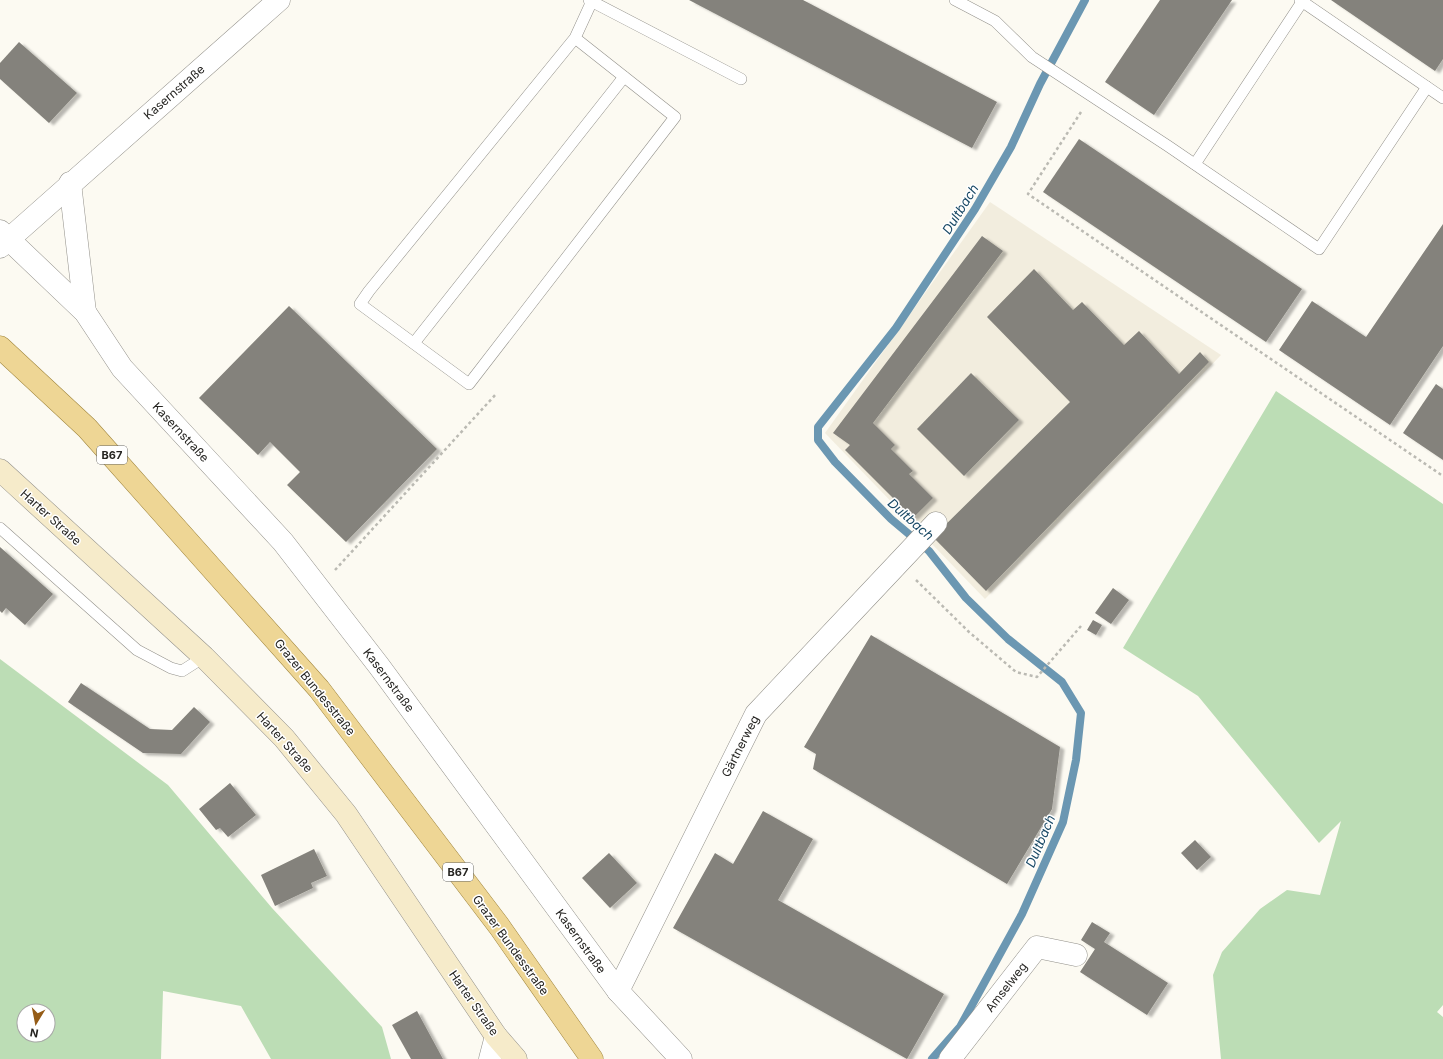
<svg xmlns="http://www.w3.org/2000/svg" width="1443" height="1059" viewBox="0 0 1443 1059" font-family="Inter,sans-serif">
  <defs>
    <filter id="shadow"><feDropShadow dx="4.5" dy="2.5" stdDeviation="1" flood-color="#0004"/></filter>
  </defs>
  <rect width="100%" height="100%" fill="#fcfaf2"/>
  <path fill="#f2edde" d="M990 202 1221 355 985 599 825 433Z"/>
  <g fill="#bcddb5" fill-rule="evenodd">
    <path d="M1276 391 1443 504V1005L1437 1012 1443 1017V1059H1221L1213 975 1222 952 1260 909 1287 890 1320 895 1341 821 1319 843 1198 696 1123 648Z"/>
    <path d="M0 659 168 785 272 908 382 1027 391 1059H271L241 1006 163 991 161 1059H0ZM24 1011H48V1035H24Z"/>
  </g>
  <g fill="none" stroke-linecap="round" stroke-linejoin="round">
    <path stroke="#6b97b2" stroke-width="8" d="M932 1059 960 1027 1022 914 1063 822 1076 760 1081 713 1062 682 1008 639 966 598 929 551 891 519 835 462 818 440V427L896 328 975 209 1011 147 1040 84 1085 0"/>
  </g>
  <g fill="#84827b" filter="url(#shadow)">
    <path d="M689 0H803L997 102 972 148Z"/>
    <path d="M1160 0H1232L1154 115 1105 82Z"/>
    <path d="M1331 0H1443V59L1435 71Z"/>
    <path d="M19 42 77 93 49 123 0 79V63Z"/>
    <path d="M1079 139 1302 289 1266 342 1043 192Z"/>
    <path d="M1443 224V346L1390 425 1279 350 1312 301 1366 337Z"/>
    <path d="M982 236 1003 251 873 423 895 445 891 449 913 471 909 474 933 498 913 518 845 450 850 445 833 433Z"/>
    <path d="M1034 269 1073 310 1082 302 1124 345 1139 331 1179 374 1200 352 1209 362 986 591 933 537 1070 402 987 317Z"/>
    <path d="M289 306 437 449 346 542 287 485 300 472 270 442 258 455 199 398Z"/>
    <path d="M971 373 1019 420 964 476 917 429Z"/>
    <path d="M1436 384 1443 389V460L1403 433Z"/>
    <path d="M0 547 53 594 25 625 6 608 2 613 0 611Z"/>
    <path d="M1113 588 1129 600 1111 624 1095 613Z"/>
    <path d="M1093 620 1102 625 1096 635 1087 630Z"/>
    <path d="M871 635 1060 747 1052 809 1007 884 813 769 816 754 804 747Z"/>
    <path d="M81 683 150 729 172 730 194 707 210 722 181 754 143 753 68 702Z"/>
    <path d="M230 783 256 815 228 837 220 828 216 830 199 809Z"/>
    <path d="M763 811 813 839 778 900 944 994 907 1059 673 928 715 853 733 864Z"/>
    <path d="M1195 840 1211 857 1197 870 1181 853Z"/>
    <path d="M314 849 327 876 311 883 313 888 275 906 261 875Z"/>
    <path d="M609 853 637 883 610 908 582 878Z"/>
    <path d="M1092 922 1110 933 1104 942 1168 983 1147 1015 1080 972 1095 949 1081 940Z"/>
    <path d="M417 1011 443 1059H411L392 1025Z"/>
  </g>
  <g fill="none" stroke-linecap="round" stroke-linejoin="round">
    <g stroke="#92908a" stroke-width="12">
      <g id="lane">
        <path d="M589 0 741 79"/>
        <path d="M955 0 995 21 1032 57 1168 146 1319 249 1427 87"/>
        <path d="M1300 0 1443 98"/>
        <path d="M575 38 369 291 360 304 469 384 675 117 575 38 592 1"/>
        <path d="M1195 164 1302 2"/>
        <path d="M414 343 624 77"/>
        <path d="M0 528 137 650 171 668 182 671 204 657"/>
      </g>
    </g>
    <g stroke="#92908a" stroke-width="23">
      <g id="street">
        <path d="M70 183 85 312"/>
        <path d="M0 231 85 312 122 368 283 542 379 666 618 991 681 1059"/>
        <path d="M0 247 279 0"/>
        <path d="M618 991 756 714 936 523"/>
        <path d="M490 1059 496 1036"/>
        <path d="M950 1059 1037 947 1076 955"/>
      </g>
    </g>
    <g stroke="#92908a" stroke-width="23">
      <path id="secondary" d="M0 470 204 657 284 738 346 814 496 1036 516 1059"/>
    </g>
    <g stroke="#a0863f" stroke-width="23">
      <path id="primary" d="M0 347 87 428 319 689 499 926 592 1059"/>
    </g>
    <g stroke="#bbbab3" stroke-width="2.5" stroke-dasharray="3 3" stroke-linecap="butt">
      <path d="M1081 112 1028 194 1443 476"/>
      <path d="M335 570 497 393"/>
      <path d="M916 580 969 632 1016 672 1037 677 1081 626"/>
    </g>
    <use href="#lane" stroke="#fff" stroke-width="11"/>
    <use href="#street" stroke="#fff" stroke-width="22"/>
    <use href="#secondary" stroke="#f6ebca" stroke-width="22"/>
    <use href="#primary" stroke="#eed695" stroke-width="22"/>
  </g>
  <g text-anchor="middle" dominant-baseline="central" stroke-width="3" stroke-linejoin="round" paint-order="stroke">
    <g fill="#fff" stroke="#676664" stroke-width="1">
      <rect x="97" y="446" width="30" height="18" rx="3"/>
      <rect x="443" y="863" width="30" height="18" rx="3"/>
    </g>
    <g font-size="11" font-weight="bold" fill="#262522">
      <text x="112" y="455">B67</text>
      <text x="458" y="872">B67</text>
    </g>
    <g font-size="12" fill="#262522" stroke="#fff">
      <text transform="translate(174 92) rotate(-41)">Kasernstraße</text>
      <text transform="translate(181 432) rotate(47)">Kasernstraße</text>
      <text transform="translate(51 517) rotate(42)">Harter Straße</text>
      <text transform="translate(389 680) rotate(53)">Kasernstraße</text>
      <text transform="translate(315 687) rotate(51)">Grazer Bundesstraße</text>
      <text transform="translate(285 742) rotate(48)">Harter Straße</text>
      <text transform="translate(740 746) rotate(-63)">Gärtnerweg</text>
      <text transform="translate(581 941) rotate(54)">Kasernstraße</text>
      <text transform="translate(511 945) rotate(54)">Grazer Bundesstraße</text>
      <text transform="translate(1006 987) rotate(-52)">Amselweg</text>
      <text transform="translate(474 1003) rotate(55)">Harter Straße</text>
    </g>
    <g font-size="13" font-style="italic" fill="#1a4a66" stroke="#fff">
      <text transform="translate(960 209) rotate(-58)">Dultbach</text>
      <text transform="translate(911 519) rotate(41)">Dultbach</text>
      <text transform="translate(1040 841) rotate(-67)">Dultbach</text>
    </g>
  </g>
  <g transform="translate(36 1023) rotate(190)"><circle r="19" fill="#ffffff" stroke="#a8a8a7"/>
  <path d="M0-3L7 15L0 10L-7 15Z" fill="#955c17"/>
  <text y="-6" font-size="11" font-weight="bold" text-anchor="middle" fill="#262522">N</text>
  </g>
</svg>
